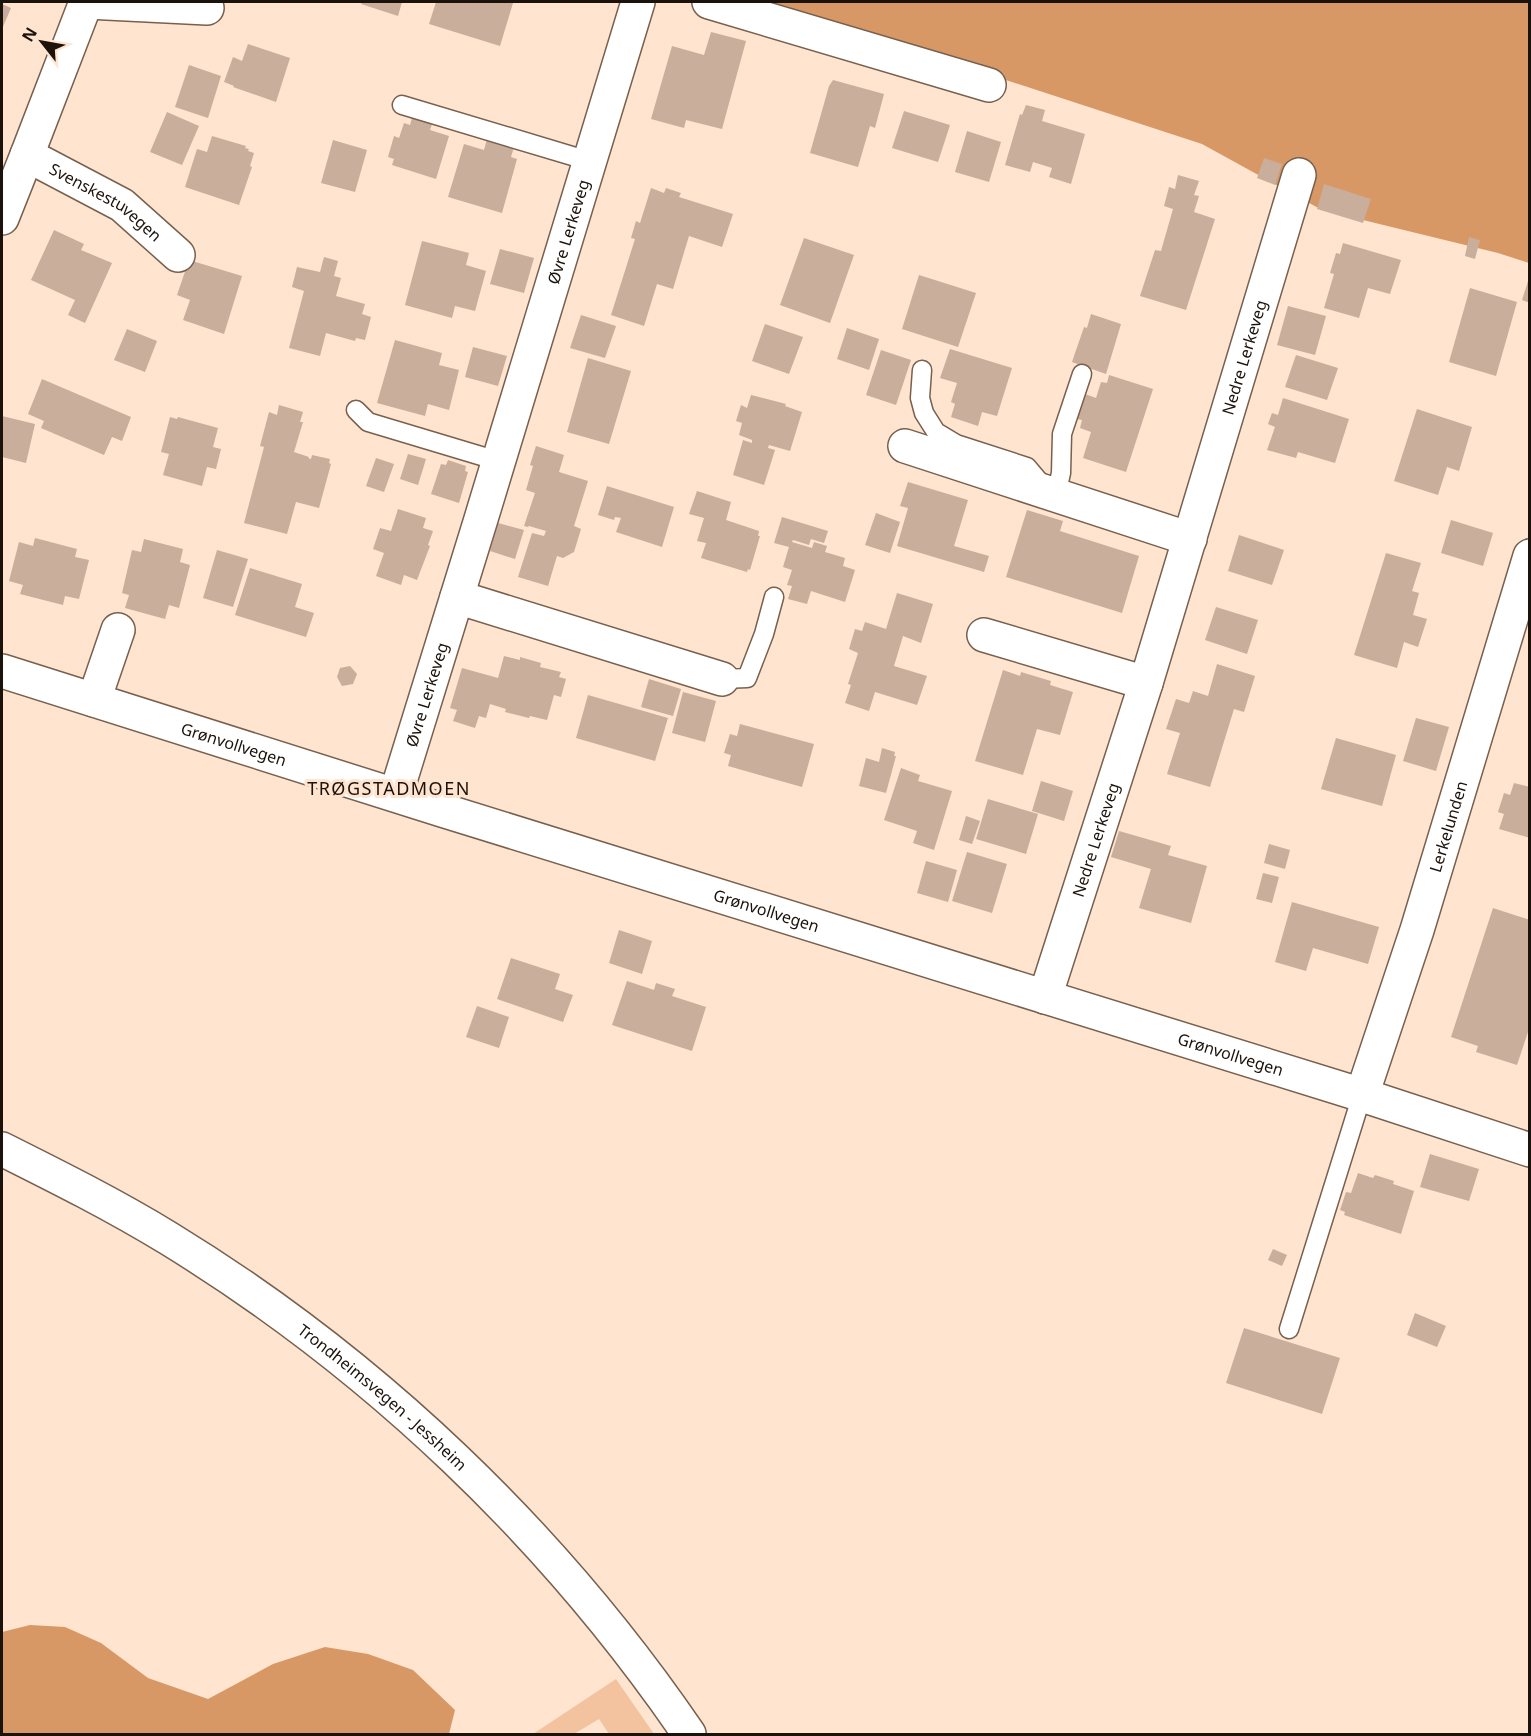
<svg xmlns="http://www.w3.org/2000/svg" width="1531" height="1736" viewBox="0 0 1531 1736" font-family="'Noto Sans',sans-serif">
  <rect width="100%" height="100%" fill="#ffe4cf"/>
  <path fill="#f3c39f" d="M616 1679 654 1734H609L599 1719 574 1734H533Z"/>
  <g fill="#d89865">
    <path d="M734 2H1529V263L1498 253 1322 210 1202 144 966 67Z"/>
    <path d="M30 1625 65 1627 101 1643 148 1678 208 1699 273 1664 325 1647 368 1654 413 1670 455 1710 449 1734H2V1632Z"/>
  </g>
  <g fill="#c8ae9b">
    <path d="M362 2H402L398 16 361 4Z"/>
    <path d="M436 2H508L513 3 500 46 429 24Z"/>
    <path d="M2 4 11 8 2 29Z"/>
    <path d="M711 32 746 41 722 129 686 120 684 128 651 119 672 46 704 55Z"/>
    <path d="M248 44 290 58 276 102 233 87 234 86 224 82 233 57 242 61Z"/>
    <path d="M189 65 221 76 208 118 175 107Z"/>
    <path d="M833 80 884 94 875 128 870 126 858 167 810 153 829 86Z"/>
    <path d="M1026 105 1045 110 1042 121 1085 134 1071 184 1049 177 1052 168 1033 162 1030 172 1005 165 1020 114 1022 115Z"/>
    <path d="M904 111 950 125 938 162 892 148Z"/>
    <path d="M167 112 199 126 182 165 150 152Z"/>
    <path d="M412 118 432 124 430 130 449 136 436 179 392 165 394 159 388 157 394 136 399 138 404 123 410 125Z"/>
    <path d="M967 131 1001 142 989 182 955 172Z"/>
    <path d="M212 136 246 146 245 148 249 149 248 151 254 153 250 166 252 167 239 205 185 187 197 149 207 152Z"/>
    <path d="M487 139 514 147 511 157 517 159 502 213 448 197 464 144 484 150Z"/>
    <path d="M333 140 367 150 355 192 321 183Z"/>
    <path d="M1264 158 1282 164 1275 185 1257 178Z"/>
    <path d="M1178 175 1199 181 1194 195 1199 196 1194 212 1215 219 1186 310 1140 296 1155 250 1161 251 1173 209 1164 206 1169 187 1175 189Z"/>
    <path d="M1324 184 1371 199 1363 223 1317 209Z"/>
    <path d="M651 188 664 193 666 188 681 193 679 197 733 214 722 247 689 236 673 289 657 284 644 326 611 315 635 239 631 238 636 221 640 223Z"/>
    <path d="M54 230 84 244 81 250 112 263 85 323 68 315 75 300 31 280Z"/>
    <path d="M1469 237 1480 240 1475 259 1465 256Z"/>
    <path d="M804 238 854 255 830 323 780 305Z"/>
    <path d="M422 241 469 253 466 265 486 271 475 311 455 306 452 318 405 305Z"/>
    <path d="M1343 243 1401 260 1390 294 1368 288 1359 318 1324 308 1334 274 1330 273 1336 253 1340 254Z"/>
    <path d="M500 249 534 258 524 293 490 284Z"/>
    <path d="M324 257 338 261 334 276 341 278 336 296 365 304 362 314 371 317 365 340 356 338 355 341 326 333 320 356 289 348 304 291 292 287 297 267 320 272Z"/>
    <path d="M189 260 242 276 224 334 183 320 190 300 177 295Z"/>
    <path d="M919 275 976 293 958 347 902 329Z"/>
    <path d="M1528 281 1530 282V303L1522 300Z"/>
    <path d="M1470 288 1517 302 1496 376 1449 362Z"/>
    <path d="M1288 306 1326 316 1315 355 1277 345Z"/>
    <path d="M1091 314 1121 324 1106 374 1072 362 1084 327 1087 328Z"/>
    <path d="M581 315 616 326 605 358 570 348Z"/>
    <path d="M765 324 803 337 789 374 752 361Z"/>
    <path d="M847 328 879 339 869 370 837 359Z"/>
    <path d="M127 329 157 341 145 372 114 360Z"/>
    <path d="M395 340 442 353 439 365 459 370 449 410 428 404 425 416 377 403Z"/>
    <path d="M473 347 507 356 498 386 465 377Z"/>
    <path d="M950 349 1012 368 997 416 982 412 978 426 951 417 955 404 951 402 957 383 940 378Z"/>
    <path d="M881 350 911 360 896 405 866 395Z"/>
    <path d="M1296 355 1338 368 1327 400 1285 387Z"/>
    <path d="M588 358 631 371 609 444 567 432Z"/>
    <path d="M1109 375 1153 389 1126 472 1083 458 1091 432 1080 428 1082 420 1077 419 1085 394 1096 398 1101 382 1107 383Z"/>
    <path d="M42 379 131 417 122 441 112 437 104 455 41 428 44 421 28 414Z"/>
    <path d="M751 395 786 404 785 406 802 412 790 451 769 445 768 448 775 450 764 485 733 475 743 440 752 443V440L739 435 742 423 736 421 741 405 747 408Z"/>
    <path d="M1283 398 1349 419 1335 463 1298 452 1296 458 1267 450 1275 427 1268 424 1272 413 1278 415Z"/>
    <path d="M279 405 303 412 300 422H303L294 452 309 457 308 458 311 459 312 455 330 459 329 463 331 464 319 508 296 502 287 534 244 523 264 447 260 446 269 412 277 415Z"/>
    <path d="M1417 409 1472 427 1459 471 1447 467 1438 495 1394 481Z"/>
    <path d="M2 416 35 424 26 463 2 457Z"/>
    <path d="M170 417 177 419 178 417 218 428 213 447 221 449 216 469 207 467 202 486 163 475 169 454 161 452Z"/>
    <path d="M536 446 564 455 559 472 588 481 574 526 581 529 574 552 563 558 557 556 548 586 518 577 532 533 544 536 546 531 529 526 528 527 524 526 535 493 526 490 533 466 530 465Z"/>
    <path d="M408 454 426 459 418 485 400 479Z"/>
    <path d="M376 458 394 464 384 492 366 486Z"/>
    <path d="M448 460 466 466 465 471 468 472 459 503 431 494 441 464 446 465Z"/>
    <path d="M908 482 968 500 954 546 989 556 984 572 897 546 908 508 900 506Z"/>
    <path d="M607 486 674 507 662 547 616 532 621 518 615 517 614 520 598 515Z"/>
    <path d="M697 491 731 502 726 520 759 531 758 536H760L750 570 748 569 747 572 701 558 706 543 697 541 704 518 689 514Z"/>
    <path d="M398 509 426 518 423 528 433 531 428 545 430 546 417 580 404 575 401 585 376 576 384 553 373 549 380 528 391 531Z"/>
    <path d="M1027 510 1063 521 1060 531 1139 556 1122 613 1006 577Z"/>
    <path d="M876 513 900 522 890 553 865 545Z"/>
    <path d="M782 517 828 531 824 543 811 539 809 545 793 540 792 542 812 548 814 542 827 546 825 552 845 558 843 566 855 570 845 602 811 591 807 604 788 599 792 586 787 585 792 570 783 567 789 547 774 543Z"/>
    <path d="M1451 520 1493 533 1483 566 1441 553Z"/>
    <path d="M498 523 524 530 515 559 490 551Z"/>
    <path d="M1239 535 1284 550 1272 585 1228 571Z"/>
    <path d="M35 538 77 549 75 557 89 560 79 599 65 596 63 605 20 594 23 585 9 581 19 542 33 546Z"/>
    <path d="M144 539 183 549 180 562 190 565 179 608 169 605 165 619 125 608 129 595 122 593 132 550 141 552Z"/>
    <path d="M217 550 248 559 233 607 203 598Z"/>
    <path d="M1386 553 1421 563 1412 591 1419 593 1413 615 1427 619 1418 647 1404 642 1397 668 1354 655Z"/>
    <path d="M250 568 302 584 295 607 314 613 306 637 235 615Z"/>
    <path d="M897 593 933 604 921 643 903 636 894 666 927 676 917 705 875 692 869 711 845 703 851 685 848 684 858 653 849 649 855 629 862 631 865 622 886 629Z"/>
    <path d="M1216 607 1258 620 1247 654 1205 640Z"/>
    <path d="M504 656 520 660V657L541 663 540 667 561 672 559 677 566 679 561 697 554 695 547 720 530 716 529 718 505 712 506 709 490 704 486 718 479 716 475 728 453 721 457 710 450 708 462 668 498 678Z"/>
    <path d="M1217 664 1255 676 1244 712 1234 709 1210 787 1167 774 1180 733 1166 729 1176 699 1189 703 1193 691 1208 696Z"/>
    <path d="M350 666 357 674 353 684 342 686 337 677 340 668Z"/>
    <path d="M1003 670 1020 676 1021 672 1051 681 1050 685 1073 692 1060 735 1037 729 1023 775 975 761Z"/>
    <path d="M649 679 681 689 673 716 641 707Z"/>
    <path d="M683 692 716 701 705 742 672 733Z"/>
    <path d="M588 695 668 718 655 761 576 738Z"/>
    <path d="M1416 718 1449 727 1436 771 1403 761Z"/>
    <path d="M740 724 814 744 802 787 728 766 731 755 724 753 730 734 737 736Z"/>
    <path d="M1336 738 1396 755 1382 806 1321 789Z"/>
    <path d="M882 748 895 752 894 756H896L886 793 859 786 866 758 879 762Z"/>
    <path d="M901 768 920 775 918 781 952 791 934 850 913 843 917 831 884 820Z"/>
    <path d="M1041 781 1073 791 1064 821 1032 811Z"/>
    <path d="M1514 783 1530 787V838L1499 829 1504 814 1498 812 1504 793 1510 795Z"/>
    <path d="M988 799 1038 814 1026 854 976 839Z"/>
    <path d="M966 816 980 821 972 844 959 840Z"/>
    <path d="M1119 831 1171 846 1168 855 1207 866 1191 923 1139 908 1151 869 1111 857Z"/>
    <path d="M1269 844 1290 850 1285 869 1264 863Z"/>
    <path d="M967 852 1007 864 992 913 952 901Z"/>
    <path d="M926 861 957 870 948 902 917 893Z"/>
    <path d="M1263 873 1279 877 1272 903 1256 899Z"/>
    <path d="M1292 902 1379 927 1368 964 1313 948 1306 971 1275 962Z"/>
    <path d="M1493 908 1530 920V1026L1517 1065 1476 1052 1478 1046 1451 1037Z"/>
    <path d="M619 930 652 941 642 974 609 963Z"/>
    <path d="M511 958 560 974 555 989 573 995 563 1022 497 999Z"/>
    <path d="M627 981 654 990 656 983 675 989 672 996 706 1007 692 1051 612 1025Z"/>
    <path d="M477 1006 509 1017 499 1048 466 1037Z"/>
    <path d="M1430 1154 1479 1169 1469 1201 1420 1187Z"/>
    <path d="M1358 1173 1373 1178 1375 1175 1394 1181 1393 1184 1414 1191 1401 1234 1344 1215 1345 1212 1340 1210 1346 1192 1351 1193Z"/>
    <path d="M1273 1249 1287 1255 1282 1266 1268 1260Z"/>
    <path d="M1415 1313 1446 1326 1437 1347 1407 1335Z"/>
    <path d="M1244 1328 1340 1358 1322 1414 1226 1383Z"/>
  </g>
  <g fill="none" stroke-linecap="round" stroke-linejoin="round">
    <g stroke="#77604e" stroke-width="21">
      <g id="service">
        <path d="M402 105 589 161"/>
        <path d="M922 370 920 398 924 413 936 432 956 444 1027 467 1038 480 1039 488"/>
        <path d="M356 410 368 422 498 461"/>
        <path d="M1056 495 1061 473 1062 434 1082 374"/>
        <path d="M722 679 747 678 764 634 774 597"/>
        <path d="M1289 1329 1362 1095"/>
      </g>
    </g>
    <g stroke="#77604e" stroke-width="36">
      <g id="minor">
        <path d="M87 2 207 8"/>
        <path d="M709 2 989 85"/>
        <path id="s1" d="M27 155 122 205 178 255"/>
        <path d="M2 218 27 155 86 2"/>
        <path d="M905 446 1190 539"/>
        <path d="M457 597 722 679"/>
        <path d="M984 635 1146 683"/>
        <path id="s2" d="M2 671 442 810 1362 1095 1530 1150"/>
        <path d="M94 700 118 630"/>
        <path id="s3" d="M396 794 481 519 638 2"/>
        <path id="s4" d="M1045 997 1146 683 1299 175"/>
        <path id="s5" d="M1362 1095 1417 930 1530 556"/>
      </g>
    </g>
    <g stroke="#77604e" stroke-width="36">
      <g id="secondary">
        <path id="s6" d="M2 1149C58 1177 114 1205 168 1238 374 1364 553 1535 689 1734"/>
      </g>
    </g>
    <use href="#service" stroke="#fff" stroke-width="18"/>
    <use href="#minor" stroke="#fff" stroke-width="33"/>
    <use href="#secondary" stroke="#fff" stroke-width="33"/>
  </g>
  <g text-anchor="middle" dominant-baseline="central" stroke-width="6" stroke-linejoin="round" paint-order="stroke">
    <g font-size="16" fill="#1b120b" stroke="#ffe4cf">
      <text stroke="none"><textPath href="#s1" startOffset="92">Svenskestuvegen</textPath></text>
      <text stroke="none"><textPath href="#s3" startOffset="588">Øvre Lerkeveg</textPath></text>
      <text stroke="none"><textPath href="#s4" startOffset="670">Nedre Lerkeveg</textPath></text>
      <text stroke="none"><textPath href="#s3" startOffset="104">Øvre Lerkeveg</textPath></text>
      <text stroke="none"><textPath href="#s2" startOffset="243">Grønvollvegen</textPath></text>
      <text stroke="none"><textPath href="#s5" startOffset="282">Lerkelunden</textPath></text>
      <text stroke="none"><textPath href="#s4" startOffset="165">Nedre Lerkeveg</textPath></text>
      <text stroke="none"><textPath href="#s2" startOffset="801">Grønvollvegen</textPath></text>
      <text stroke="none"><textPath href="#s2" startOffset="1287">Grønvollvegen</textPath></text>
      <text stroke="none"><textPath href="#s6" startOffset="456">Trondheimsvegen - Jessheim</textPath></text>
    </g>
    <g font-size="18" letter-spacing="1.5" fill="#1b120b" stroke="#ffe4cf">
      <text x="389" y="788">TRØGSTADMOEN</text>
    </g>
  </g>
  <rect width="1531" height="1736" fill="none" stroke="#1b120b" stroke-width="6"/>
  <g transform="translate(42 42) rotate(301)" stroke="#ffe4cf" stroke-width="4.5" paint-order="stroke">
  <path d="M0-4.5L10 22L0 15L-10 22Z" fill="#1b120b"/>
  <text y="-9" font-size="16" font-weight="bold" text-anchor="middle" fill="#1b120b">N</text>
  </g>
</svg>
